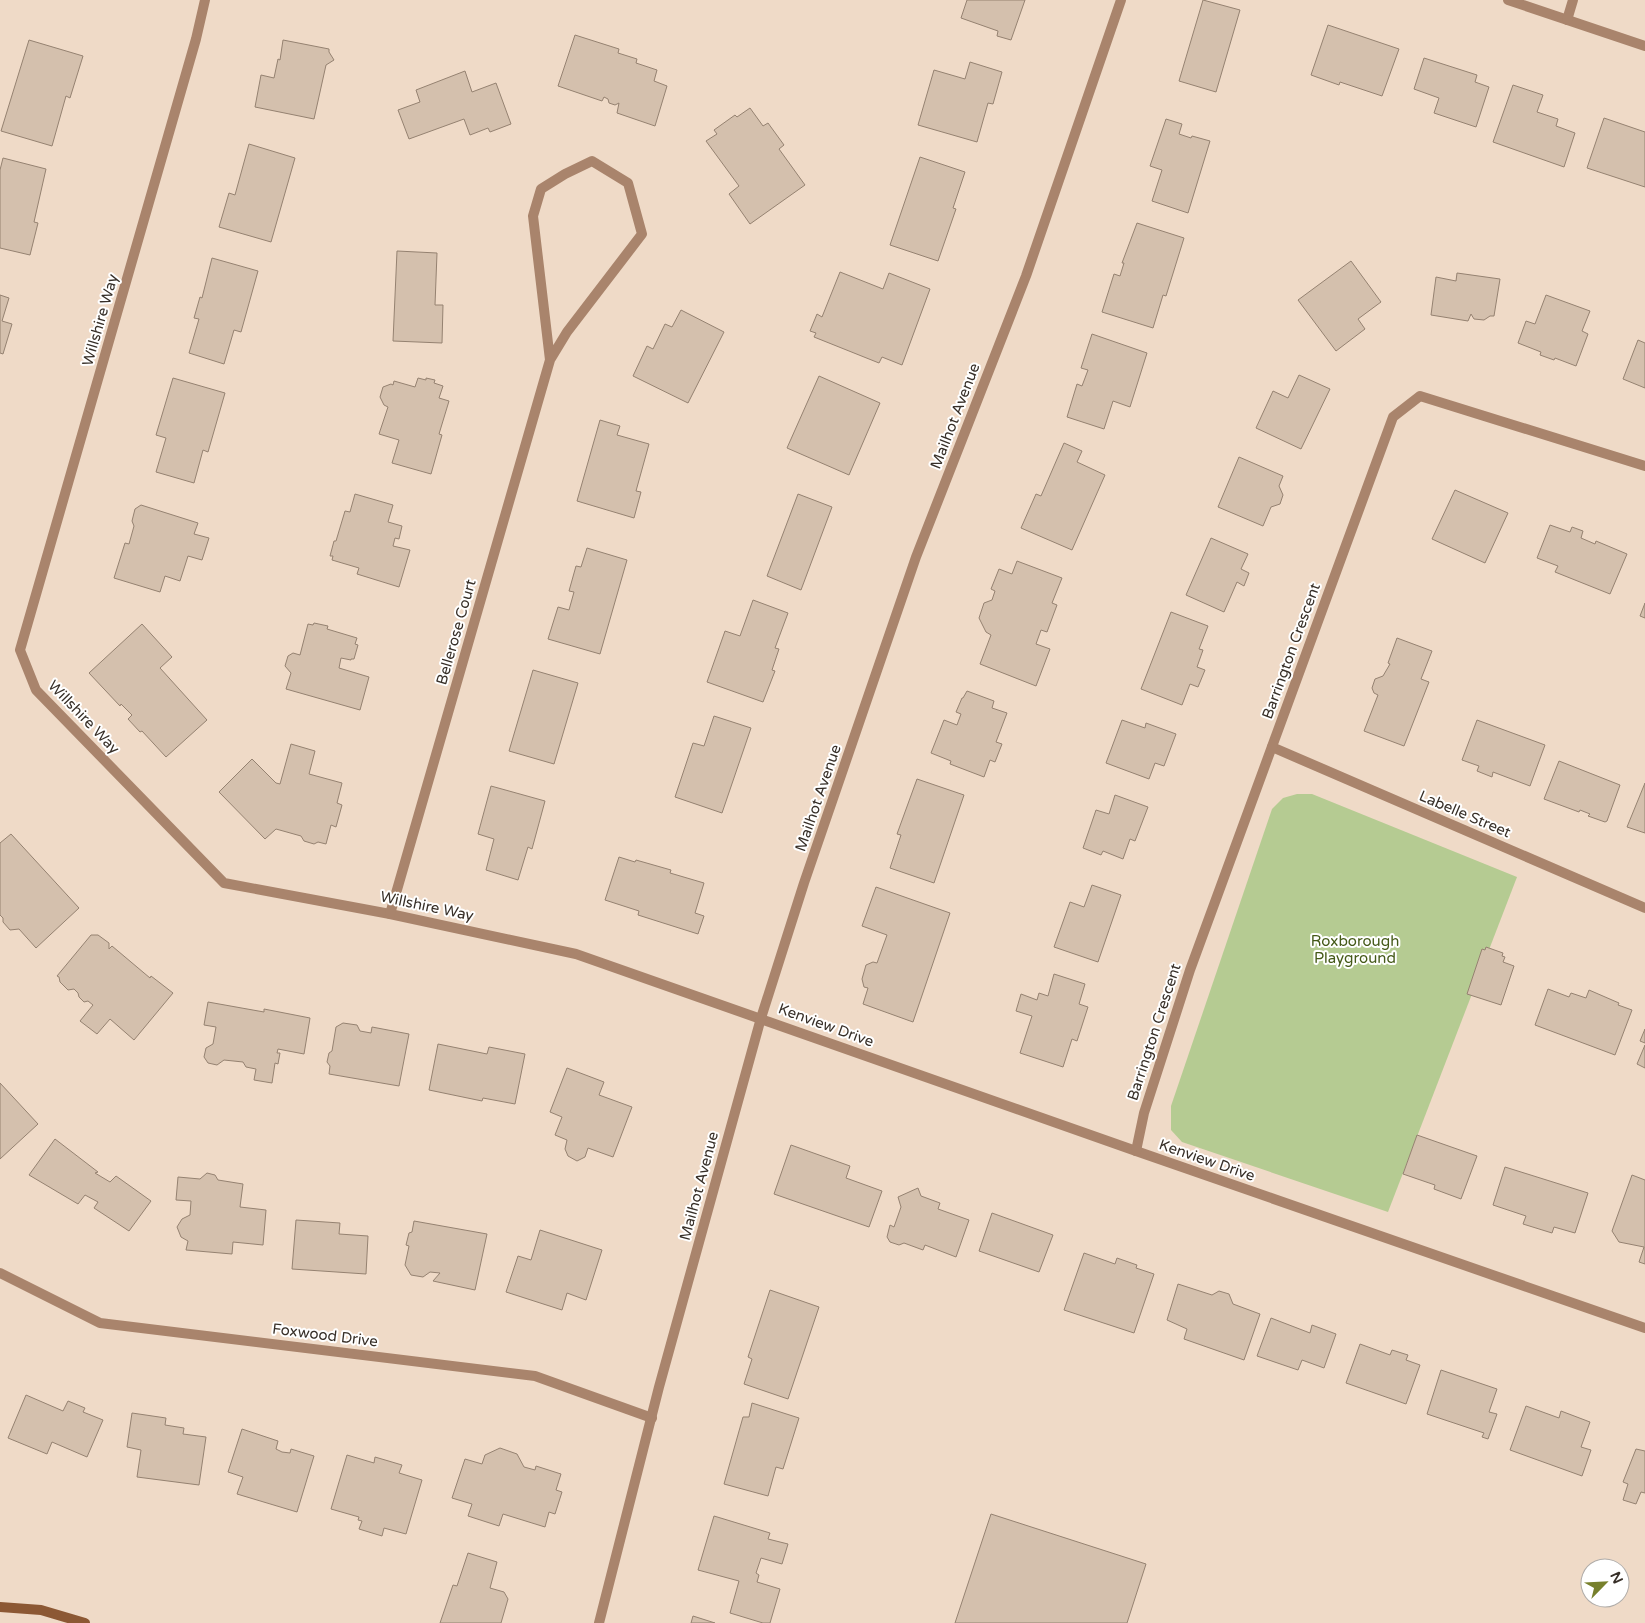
<svg xmlns="http://www.w3.org/2000/svg" width="1645" height="1623" viewBox="0 0 1645 1623" font-family="'Varela Round',sans-serif">
  <rect width="100%" height="100%" fill="#efdac7"/>
  <path fill="#b5cb92" d="M1297 794H1312L1517 877 1388 1212 1182 1142 1171 1130V1106L1272 809 1283 798Z"/>
  <g fill="#d4c0ad" stroke="#958271">
    <path d="M967 0H1025L1011 40 997 36 998 31 961 18Z"/>
    <path d="M1203 0 1240 10 1216 92 1179 81Z"/>
    <path d="M1328 25 1399 49 1382 96 1340 82 1339 85 1311 75Z"/>
    <path d="M575 35 619 49 618 53 637 59 636 63 657 70 654 81 667 86 655 126 617 113 619 103 615 105 609 103 608 99 604 97 602 101 558 86Z"/>
    <path d="M29 40 83 56 70 98 66 96 52 146 1 131Z"/>
    <path d="M283 40 329 49V52L334 60 326 65 314 119 255 107 261 75 274 78 278 59 280 60Z"/>
    <path d="M1424 58 1477 75 1475 82 1489 87 1476 127 1434 113 1439 98 1414 89Z"/>
    <path d="M970 62 1002 72 993 104 988 103 977 142 918 125 934 70 965 79Z"/>
    <path d="M465 71 472 92 496 83 511 124 490 132 488 128 470 135 464 119 409 139 398 110 420 102 416 90Z"/>
    <path d="M1513 85 1543 95 1537 112 1558 119 1556 126 1575 133 1564 167 1493 142Z"/>
    <path d="M750 108 763 126 768 123 784 145 779 149 805 185 750 224 729 194 739 186 706 141 717 134 714 130 735 115 737 117Z"/>
    <path d="M1604 118 1645 132V187L1587 168Z"/>
    <path d="M1166 119 1182 124 1179 134 1191 138 1192 136 1210 141 1188 213 1152 201 1162 170 1150 166Z"/>
    <path d="M249 144 295 158 271 242 219 227 229 193 235 195Z"/>
    <path d="M920 157 965 172 953 208 956 209 938 261 890 245Z"/>
    <path d="M3 158 46 169 34 222 38 223 30 255 0 248V170Z"/>
    <path d="M1137 223 1184 238 1166 296 1163 295 1153 328 1102 312 1114 274 1120 276 1124 263H1122Z"/>
    <path d="M397 251 437 253 435 305H443L442 343 393 341Z"/>
    <path d="M212 258 258 271 241 332 234 330 224 364 189 353 199 319 194 318 200 297 202 298Z"/>
    <path d="M1351 261 1381 302 1358 319 1365 329 1336 351 1298 300Z"/>
    <path d="M840 272 883 289 889 273 930 289 902 365 882 357 879 363 814 337 816 333 810 331 817 314 822 317Z"/>
    <path d="M1457 273 1500 279 1494 316H1490L1484 320 1474 319 1471 314 1468 321 1431 315 1436 277 1456 281Z"/>
    <path d="M0 295 9 298 2 321 12 324 3 354 0 353Z"/>
    <path d="M1546 295 1590 311 1582 331 1588 334 1576 366 1555 358 1554 360 1540 355 1541 352 1518 343 1526 321 1535 324Z"/>
    <path d="M681 310 724 332 688 403 633 376 647 346 653 349 665 324 672 327Z"/>
    <path d="M1092 334 1147 353 1130 407 1113 401 1104 429 1067 417 1077 384 1082 386 1088 370 1081 368Z"/>
    <path d="M1638 340 1645 343V388L1623 379Z"/>
    <path d="M1299 375 1330 389 1301 449 1256 428 1273 391 1288 398Z"/>
    <path d="M819 376 880 403 849 475 787 448Z"/>
    <path d="M173 378 225 393 208 452 203 450 194 483 156 472 166 438 156 435Z"/>
    <path d="M418 378 426 380V378L435 380 434 383 443 386 439 398 449 401 439 434 442 435 431 474 392 463 399 440 379 434 388 407 384 405 380 397 383 387 391 384 393 385 394 381 415 387Z"/>
    <path d="M600 420 620 426 617 435 649 444 636 491 641 492 634 518 577 501Z"/>
    <path d="M1064 443 1082 451 1077 462 1105 475 1072 550 1021 528 1036 494 1041 496Z"/>
    <path d="M1239 457 1283 476 1279 486 1283 495 1280 504 1271 507 1263 526 1218 507Z"/>
    <path d="M1455 490 1508 513 1485 563 1432 539Z"/>
    <path d="M355 494 393 505 388 522 402 526 399 539 395 538 393 546 410 550 399 587 357 574 359 568 332 560 333 556H330L334 541H336L345 511 350 512Z"/>
    <path d="M798 494 832 507 801 590 767 576Z"/>
    <path d="M141 505 198 523 194 534 209 538 202 560 188 556 180 581 165 576 160 592 114 578 125 543 129 544 134 526 132 521 135 509Z"/>
    <path d="M1550 525 1570 532 1572 527 1583 531 1581 538 1595 544 1596 541 1627 554 1610 594 1555 572 1558 566 1537 558Z"/>
    <path d="M1211 538 1248 554 1241 569 1249 573 1244 586 1237 582 1224 612 1186 595Z"/>
    <path d="M587 548 627 560 600 654 548 639 558 607 569 610 574 592 569 591 576 566 581 567Z"/>
    <path d="M1017 561 1062 578 1052 603 1057 605 1047 632 1041 630 1036 644 1050 649 1036 686 980 664 991 635 986 632 979 618 984 603 992 600 995 591 991 589 999 569 1012 574Z"/>
    <path d="M753 600 788 613 775 648 779 649 772 670 775 671 763 702 707 682 725 631 740 636Z"/>
    <path d="M1645 603V618L1640 616Z"/>
    <path d="M1171 612 1208 626 1199 649 1203 650 1197 667 1205 670 1198 687 1190 684 1182 705 1141 689Z"/>
    <path d="M314 623 328 626 327 629 357 638 355 644 358 645 354 659H351V660L341 658 339 668 369 677 360 710 286 689 291 673 285 666 288 656 293 653 300 655 308 624 313 625Z"/>
    <path d="M142 624 172 657 160 668 207 720 166 757 142 731 140 732 128 719 132 715 121 704 120 706 89 673Z"/>
    <path d="M1397 638 1432 651 1421 679 1429 682 1404 746 1364 731 1378 695 1374 693 1372 688 1375 679 1383 676 1390 664 1388 663Z"/>
    <path d="M533 670 578 683 554 764 509 751Z"/>
    <path d="M967 691 994 701 992 708 1007 713 996 742 1002 744 995 762 990 760 984 777 950 764 951 761 931 753 944 720 957 725 961 714 956 712 962 698H963Z"/>
    <path d="M714 716 751 728 722 813 675 797 693 743 704 746Z"/>
    <path d="M1122 720 1145 728 1146 723 1176 734 1164 766 1155 763 1149 779 1106 763Z"/>
    <path d="M1477 720 1545 745 1530 786 1493 772 1492 777 1477 771 1479 766 1462 760Z"/>
    <path d="M291 744 315 751 309 774 342 783 337 803 342 805 336 827 331 825 326 844 318 842 314 844 304 841 301 836 276 829 265 839 219 792 252 759 276 783 280 784Z"/>
    <path d="M1559 761 1620 785 1607 821 1605 822 1588 816 1590 814 1580 810 1579 812 1544 799Z"/>
    <path d="M917 779 964 795 934 883 890 868 901 835 897 834Z"/>
    <path d="M1645 783V833L1627 827Z"/>
    <path d="M491 786 545 801 532 849 528 847 518 880 486 870 494 839 478 834Z"/>
    <path d="M1115 795 1148 807 1135 841 1130 839 1123 859 1103 851 1101 855 1083 848 1096 810 1109 814Z"/>
    <path d="M11 834 79 908 36 948 19 929 10 930 3 922V918L0 915V843Z"/>
    <path d="M619 857 635 862 636 860 671 870 670 873 704 883 695 913 704 916 698 934 638 915 639 911 605 900Z"/>
    <path d="M1092 885 1121 895 1098 962 1054 947 1070 902 1084 907Z"/>
    <path d="M876 887 950 913 913 1022 863 1004 868 988 864 987 862 979 866 965 873 962 877 963 887 935 862 926Z"/>
    <path d="M91 935H98L109 943V949L112 946 150 978 151 976 173 993 134 1040 110 1019 97 1034 80 1021 93 1005 88 1001 84 1002 79 997 78 993 74 989 68 990 60 982 59 977 57 976Z"/>
    <path d="M1486 947 1503 953 1502 956 1505 957 1503 962 1514 966 1501 1005 1467 994 1482 949 1485 950Z"/>
    <path d="M1054 974 1085 984 1079 1004 1088 1007 1077 1041 1072 1039 1063 1067 1020 1053 1032 1016 1016 1011 1021 994 1037 1000 1039 993 1048 996Z"/>
    <path d="M1548 989 1569 997 1571 993 1586 998 1589 990 1619 1003 1618 1005 1632 1010 1615 1055 1535 1025Z"/>
    <path d="M208 1002 264 1012V1009L310 1018 304 1054 278 1049 277 1053H280L278 1064 275 1063 272 1083 254 1080 256 1069 246 1067 243 1062 224 1060 217 1065 208 1063 204 1057 206 1048 213 1044 216 1027 204 1025Z"/>
    <path d="M343 1023 357 1025 360 1031 371 1033 372 1027 409 1034 399 1086 329 1074 330 1066 327 1062 329 1053 332 1051 336 1027Z"/>
    <path d="M1645 1029V1043L1640 1041Z"/>
    <path d="M438 1044 487 1054 489 1047 525 1054 515 1104 483 1098 482 1101 429 1090Z"/>
    <path d="M1645 1045V1068L1637 1064Z"/>
    <path d="M567 1068 604 1082 599 1095 632 1107 613 1157 588 1148 585 1157 577 1161 568 1156 565 1149 567 1140 555 1135 562 1117 550 1112Z"/>
    <path d="M0 1083 38 1124 0 1159Z"/>
    <path d="M1417 1135 1477 1156 1461 1199 1434 1189 1435 1185 1403 1174Z"/>
    <path d="M55 1139 98 1172 95 1173 110 1182 116 1176 151 1201 129 1231 94 1208 98 1202 85 1195 78 1204 29 1175Z"/>
    <path d="M791 1145 850 1166 846 1178 882 1191 869 1227 774 1194Z"/>
    <path d="M1505 1167 1588 1193 1575 1233 1554 1227 1552 1233 1523 1224 1526 1216 1493 1205Z"/>
    <path d="M207 1173 215 1175 218 1180 243 1184 240 1207 266 1210 263 1245 233 1242 232 1254 186 1250 188 1241 181 1237 177 1227 182 1219 190 1215 191 1201 176 1200 178 1177 200 1179Z"/>
    <path d="M1632 1175 1645 1180V1264L1639 1262 1644 1247 1619 1242 1612 1231Z"/>
    <path d="M918 1188 921 1196 940 1203 938 1209 969 1220 956 1257 925 1245 923 1250 904 1243 899 1245 890 1242 887 1237 890 1225 894 1227 901 1207 898 1197Z"/>
    <path d="M992 1213 1053 1235 1039 1272 979 1251Z"/>
    <path d="M296 1220 340 1223 339 1234 368 1236 366 1274 292 1269Z"/>
    <path d="M414 1221 487 1234 475 1290 433 1281 440 1273 430 1272 423 1277 411 1275 405 1265 409 1246 406 1245 409 1233 412 1232Z"/>
    <path d="M540 1230 602 1250 586 1300 567 1293 562 1310 506 1292 518 1256 531 1260Z"/>
    <path d="M1084 1253 1115 1264 1117 1258 1137 1265 1136 1268 1154 1274 1134 1333 1064 1310Z"/>
    <path d="M1178 1284 1212 1295 1219 1291 1229 1294 1233 1304 1260 1314 1244 1360 1184 1339 1187 1329 1167 1320Z"/>
    <path d="M770 1290 819 1307 788 1399 744 1384 752 1359 748 1357Z"/>
    <path d="M1271 1318 1310 1333 1312 1325 1336 1334 1324 1368 1302 1360 1298 1370 1257 1356Z"/>
    <path d="M1360 1344 1390 1355 1392 1350 1408 1355 1406 1360 1420 1365 1406 1404 1346 1383Z"/>
    <path d="M1441 1370 1497 1389 1489 1412 1497 1414 1488 1439 1482 1437 1484 1433 1427 1414Z"/>
    <path d="M26 1395 63 1411 68 1401 85 1408 83 1412 103 1420 87 1457 52 1442 47 1454 8 1438Z"/>
    <path d="M752 1403 799 1418 783 1469 776 1467 768 1496 724 1484 743 1417H749Z"/>
    <path d="M1526 1406 1559 1418 1561 1411 1590 1422 1581 1447 1591 1450 1582 1476 1510 1450Z"/>
    <path d="M132 1413 166 1418 165 1425 184 1428 183 1434 206 1437 199 1485 137 1477 141 1450 127 1447Z"/>
    <path d="M242 1429 278 1441 276 1449 282 1452 290 1453 291 1449 314 1456 297 1512 237 1494 243 1477 228 1472Z"/>
    <path d="M500 1448 517 1454 524 1467 535 1470 536 1466 561 1474 556 1490 562 1492 555 1514 549 1512 545 1527 503 1514 499 1526 468 1516 472 1504 452 1498 465 1459 482 1464 485 1455Z"/>
    <path d="M1636 1449 1645 1451V1493L1641 1492 1636 1504 1623 1500 1628 1484 1623 1482Z"/>
    <path d="M347 1455 374 1463 375 1457 402 1465 399 1473 422 1480 406 1534 384 1528 382 1536 359 1529 362 1521 358 1520 359 1517 331 1509Z"/>
    <path d="M991 1514 1146 1564 1127 1623H955Z"/>
    <path d="M714 1516 770 1533 768 1539 788 1544 782 1564 761 1558 756 1573 759 1575 757 1582 780 1589 770 1623H763L730 1613 739 1581 698 1570Z"/>
    <path d="M468 1553 497 1562 490 1588 504 1592 508 1599 501 1623H440L453 1585 457 1586Z"/>
    <path d="M693 1616 715 1623H691Z"/>
  </g>
  <g fill="none" stroke-linecap="round" stroke-linejoin="round">
    <g stroke="#a9846c" stroke-width="10">
      <path d="M205 0 196 39 20 650 36 690 224 883 390 914 576 954 1136 1151 1645 1328"/>
      <path d="M1508 0 1645 46"/>
      <path d="M1567 20 1573 0"/>
      <path d="M1272 747 1645 908"/>
      <path d="M390 914 550 360 567 332 642 234 628 183 592 161 565 174 541 189 533 216 550 360"/>
      <path d="M1136 1151 1144 1113 1190 970 1393 417 1420 396 1645 466"/>
      <path d="M0 1273 100 1323 535 1376 652 1418"/>
      <path d="M599 1623 659 1387 761 1018 804 883 916 557 1026 276 1121 0"/>
    </g>
    <path stroke="#8c5834" stroke-width="10" d="M0 1607 41 1610 85 1623"/>
  </g>
  <g text-anchor="middle" dominant-baseline="central" stroke-width="4" stroke-linejoin="round" paint-order="stroke">
    <g font-size="15" fill="#372f28" stroke="#fff">
      <text transform="translate(100 320) rotate(-74)">Willshire Way</text>
      <text transform="translate(955 416) rotate(-69)">Mailhot Avenue</text>
      <text transform="translate(456 632) rotate(-74)">Bellerose Court</text>
      <text transform="translate(1291 651) rotate(-70)">Barrington Crescent</text>
      <text transform="translate(84 717) rotate(46)">Willshire Way</text>
      <text transform="translate(818 798) rotate(-71)">Mailhot Avenue</text>
      <text transform="translate(1465 814) rotate(23)">Labelle Street</text>
      <text transform="translate(427 906) rotate(12)">Willshire Way</text>
      <text transform="translate(826 1025) rotate(20)">Kenview Drive</text>
      <text transform="translate(1154 1032) rotate(-72)">Barrington Crescent</text>
      <text transform="translate(1207 1160) rotate(19)">Kenview Drive</text>
      <text transform="translate(699 1186) rotate(-75)">Mailhot Avenue</text>
      <text transform="translate(325 1335) rotate(7)">Foxwood Drive</text>
    </g>
    <g font-size="15" fill="#445918" stroke="#fff">
      <text x="1355" y="941">Roxborough<tspan x="1355" dy="17">Playground</tspan></text>
    </g>
  </g>
  <g transform="translate(1605 1583) rotate(66)"><circle r="24" fill="#ffffff" stroke="#afaca9"/>
  <path d="M0-4L9 19L0 12L-9 19Z" fill="#77802c"/>
  <text y="-8" font-size="14" font-weight="bold" text-anchor="middle" fill="#372f28">N</text>
  </g>
</svg>
